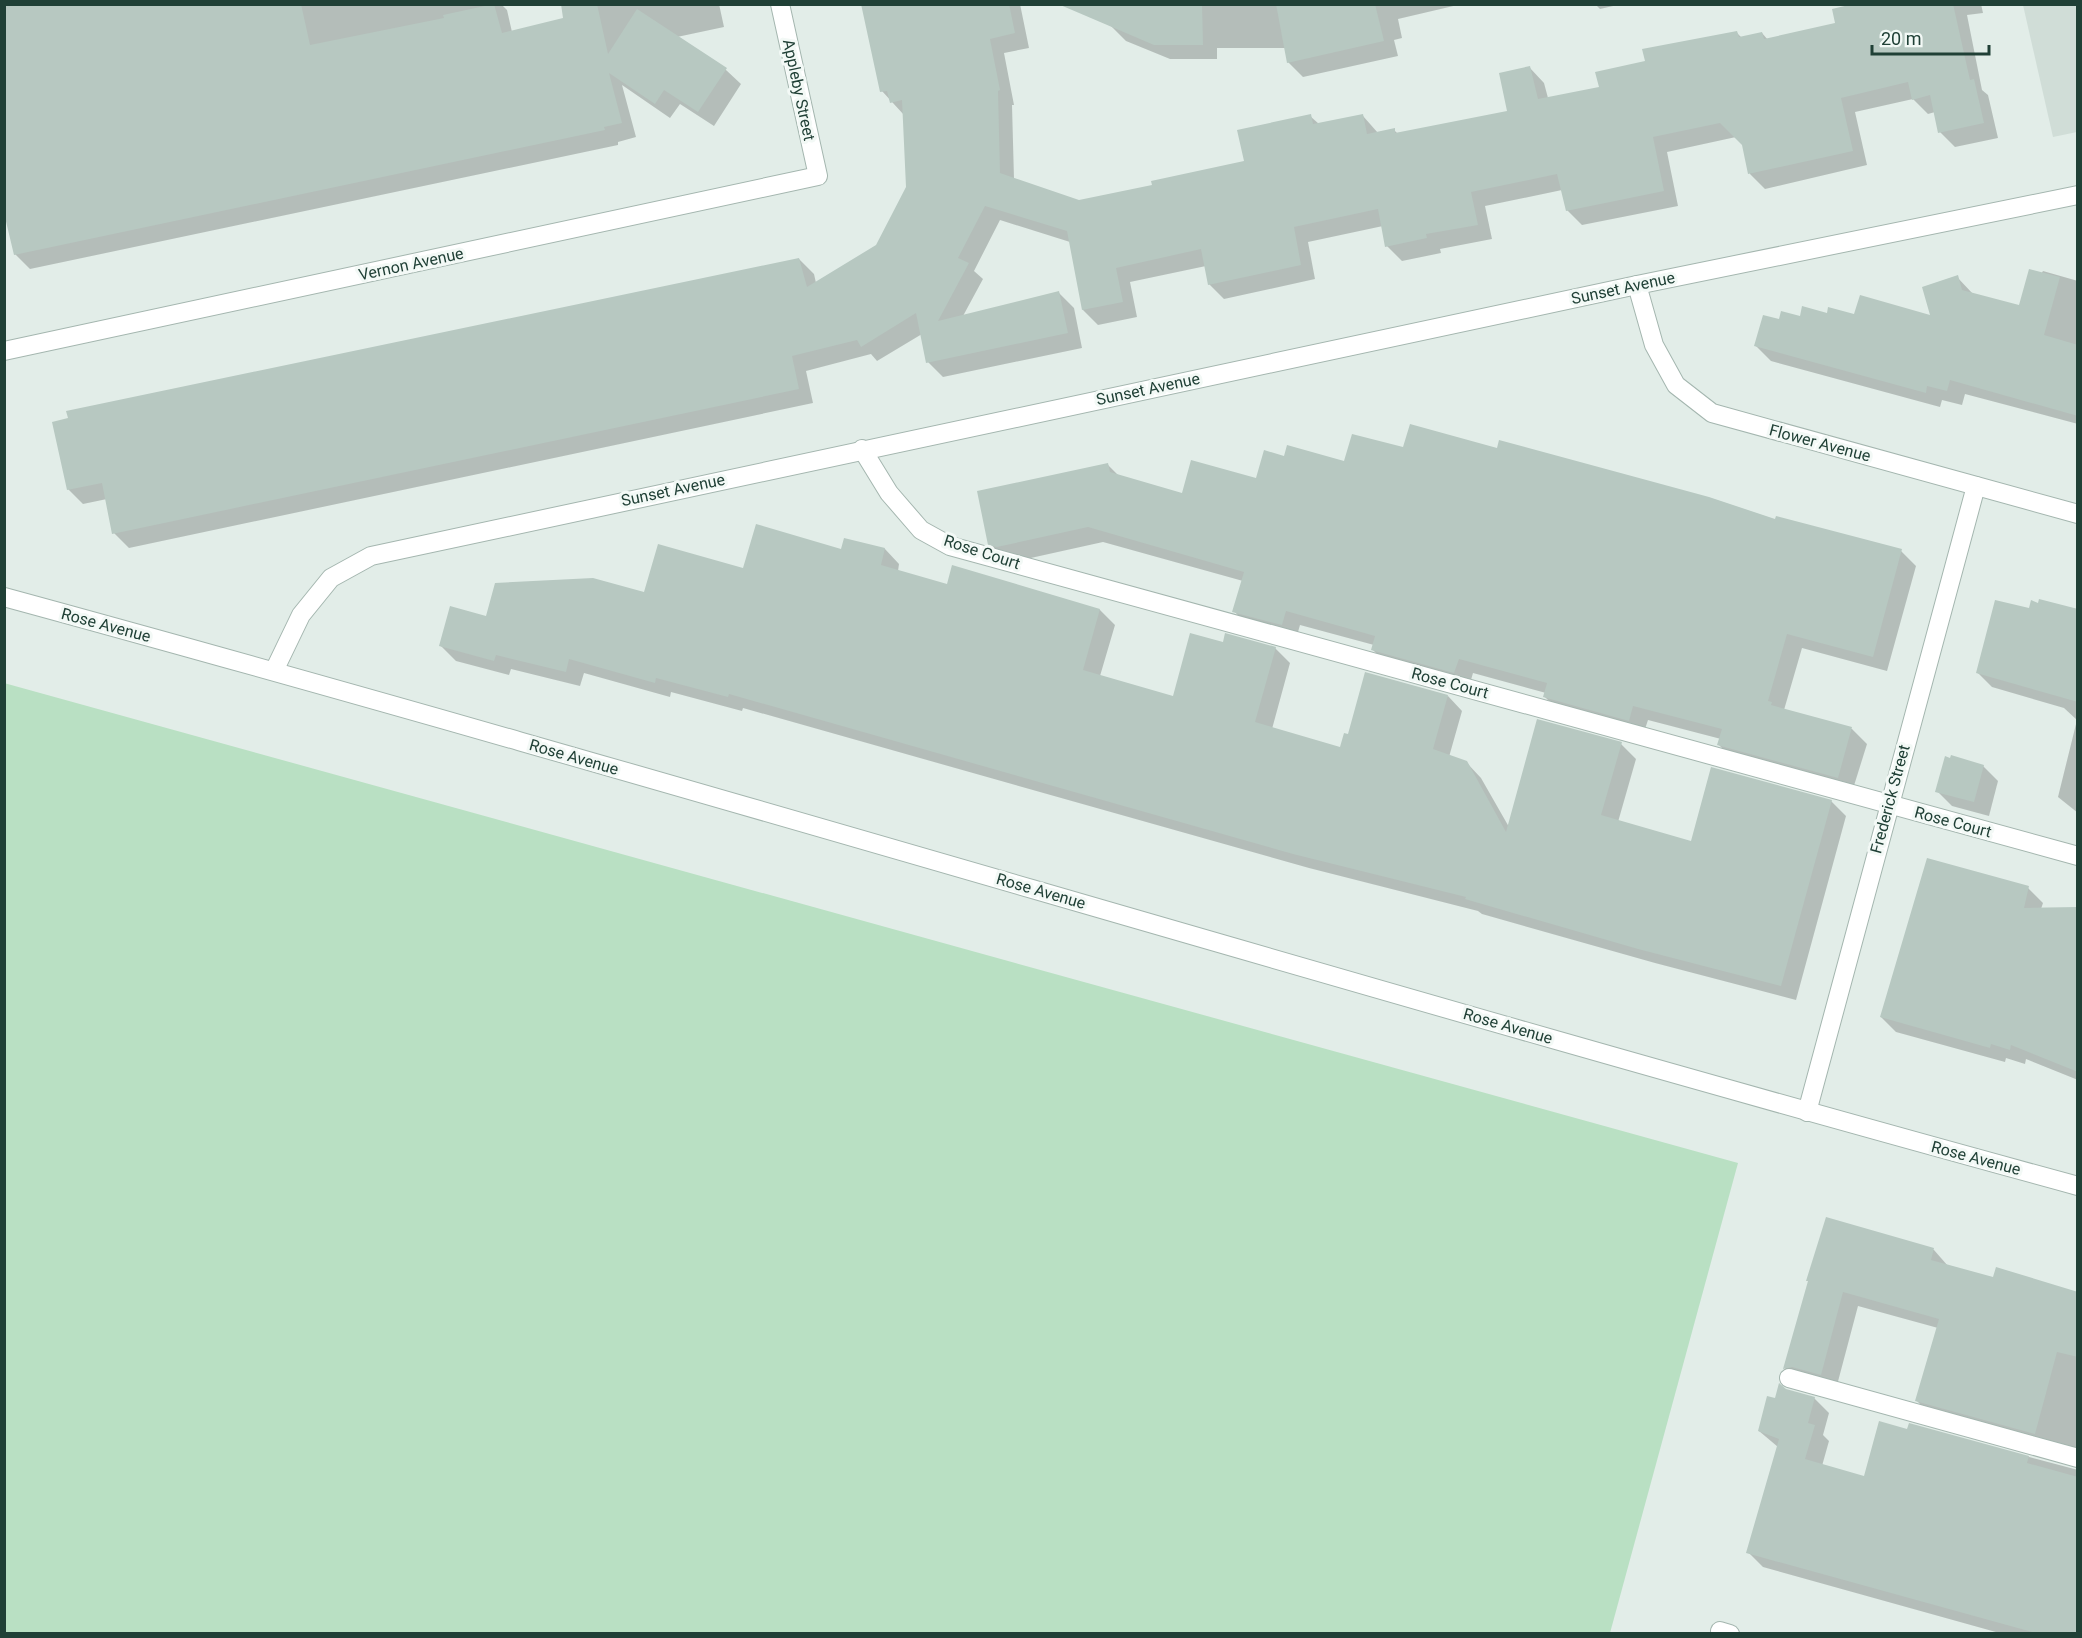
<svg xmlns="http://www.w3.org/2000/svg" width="2082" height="1638" viewBox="0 0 2082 1638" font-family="Roboto,sans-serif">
  <rect width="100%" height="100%" fill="#e2ede8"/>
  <path fill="#d0ddd7" d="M2023 5H2077V132L2053 137Z"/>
  <path fill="#b9e0c3" d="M4 683 1738 1163 1610 1633H5Z"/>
  <g fill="#0003">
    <path d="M4 4H501L507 10 512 32 565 19 562 4H719L724 27 677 37 726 70 741 84 714 126 680 104 670 118 622 85 636 137 618 142V145L30 269 15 254Z"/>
    <path d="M863 4H1020L1029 48 1004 53 1014 105H1012L1014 179 1079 201 1154 186 1245 162 1310 116 1319 124 1363 116 1378 133 1394 130 1398 134 1509 112 1530 68 1544 83 1548 98 1600 88 1646 62 1737 33 1742 38 1762 33 1768 40 1837 24 1860 4H1981L1983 13 1967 15 1982 90 1988 95 1998 138 1955 147 1940 132 1935 112 1928 114 1913 99 1855 112 1867 165 1765 189 1750 174 1743 144 1736 137 1667 152 1678 206 1582 225 1567 210 1562 190 1485 206 1492 239 1440 249 1441 253 1402 261 1387 246 1383 226 1308 242 1315 279 1224 299 1209 284 1206 266 1130 282 1137 317 1098 325 1083 310 1070 242 1000 220 974 271 983 279 963 316 1059 293 1074 308 1082 348 943 377 928 362 922 334 877 361 871 354 806 371 813 403 129 548 114 533 107 499 83 504 68 489 799 259 814 274 816 283 877 246 907 187 904 115 882 91Z"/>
    <path d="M1111 4H1462L1398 19 1402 38 1394 40 1398 56 1303 77 1288 62 1286 48H1217V59H1170L1126 41 1111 26Z"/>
    <path d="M1595 4H1622L1600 9Z"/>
    <path d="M2043 271 2078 281V424L1965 394 1962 405 1942 400 1940 407 1771 361 1756 346 1780 321 1828 315 1932 317 1957 277 1973 294 2020 307Z"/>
    <path d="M1404 449 1776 521 1901 551 1916 566 1887 671 1802 648 1784 710 1852 729 1867 744 1852 792 1734 760 1719 745 1721 739 1648 720 1643 735 1560 712 1545 697 1546 693 1473 673 1469 687 1388 665 1373 650 1374 645 1300 625 1296 639 1248 626 1234 611 1243 581 1103 542 1013 562 1005 559 990 544 1108 465 1119 476 1183 495 1257 480 1285 458 1346 463Z"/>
    <path d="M885 549 899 564 898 571 948 586 1100 610 1115 625 1100 676 1174 698 1224 644 1275 648 1290 663 1272 729 1341 749 1349 736 1448 696 1462 711 1449 757 1466 762 1481 778 1509 827 1621 744 1636 759 1618 822 1692 843 1831 801 1846 816 1796 1000 1655 963 1482 914 1478 911 1309 868 743 708 742 711 671 692 670 697 584 673 580 686 511 669 509 675 456 661 441 646 487 618 645 594 744 570 842 551Z"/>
    <path d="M2030 610 2078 611V813L2058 797 2077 720 2064 708 1992 687 1978 673Z"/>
    <path d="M1983 766 1998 781 1989 816 1952 806 1937 791Z"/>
    <path d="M2028 888 2043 903 2041 909H2078V1080L2026 1059 2025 1064 2006 1058 2005 1062 1896 1032 1881 1017Z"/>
    <path d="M1827 1219 1934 1250 1948 1266 1994 1279 2078 1294V1456L1932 1416 1917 1401 1938 1328 1858 1306 1836 1389 1799 1383 1785 1368Z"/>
    <path d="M1785 1390 1814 1398 1829 1413 1823 1435 1829 1441 1822 1466 1865 1478 1908 1431 1910 1425 2078 1470V1634H2003L1763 1567 1748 1552 1778 1447 1759 1431 1776 1400Z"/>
  </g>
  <g fill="#b7c8c1">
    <path d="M4 4H301L310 45 444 18 443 15 494 4 502 33 563 18 561 4H597L608 54 637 9 727 68 698 112 664 90 655 104 609 73 622 123 604 127 605 130 14 255 4 213Z"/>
    <path d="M861 4H1009L1015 33 990 39 1000 90 998 91 1000 173 1079 200 1152 185 1151 181 1244 161 1237 130 1311 114 1313 124 1363 114 1367 134 1395 128V133L1507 111 1499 73 1530 66 1538 99 1599 87 1595 72 1645 61 1642 49 1737 31 1739 37 1762 32 1764 39 1835 23 1832 9 1853 4H1953L1970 80 1974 79 1984 123 1938 133 1930 95 1912 100 1908 82 1841 98 1853 151 1748 174 1742 145 1720 123 1653 137 1664 191 1566 211 1557 174 1471 192 1478 225 1426 234 1427 238 1385 247 1378 209 1294 227 1301 265 1208 285 1201 249 1116 268 1123 302 1082 310 1067 231 985 206 958 258 969 263 938 321 1059 291 1068 333 926 363 916 313 861 347 857 340 792 356 799 389 112 534 102 483 67 490 52 422 68 418 66 411 799 258 807 287 876 245 906 187 902 100 890 103 887 91 880 92Z"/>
    <path d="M1058 4H1202L1203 45H1154Z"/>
    <path d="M1276 4H1375L1384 41 1287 63Z"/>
    <path d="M2029 269 2060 277 2044 335 2078 345V416L1950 380 1947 391 1927 386 1926 393 1754 346 1763 315 1779 319 1781 311 1800 316 1802 306 1827 313 1828 307 1854 314 1860 295 1930 315 1922 287 1958 275 1962 290 2019 305Z"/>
    <path d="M1410 424 1497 448 1499 440 1709 497 1775 519 1776 516 1902 549 1873 657 1787 634 1768 701 1772 702 1771 705 1852 727 1838 778 1717 745 1722 729 1633 706 1629 721 1543 697 1547 683 1459 659 1454 673 1371 650 1375 636 1286 611 1282 625 1232 612 1244 572 1088 527 997 547 988 545 977 491 1108 463 1110 472 1182 493 1191 460 1256 478 1264 450 1284 456 1287 445 1344 461 1352 434 1403 447Z"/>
    <path d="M756 524 841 549 844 538 885 548 881 565 947 584 952 565 1100 609 1083 670 1173 696 1190 633 1223 642 1225 633 1276 647 1255 722 1340 747 1344 733 1348 734 1365 672 1448 695 1433 749 1467 761 1506 832 1537 719 1622 742 1601 815 1691 841 1711 767 1832 800 1781 986 1638 949 1465 899 1466 897 1293 854 729 694 728 697 656 678 655 683 569 659 566 672 496 655 494 661 439 646 450 606 486 616 495 583 593 578 644 592 658 544 743 568Z"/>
    <path d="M2039 599 2078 609V702L1976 673 1995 600 2029 608 2031 600 2038 603Z"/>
    <path d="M1951 755 1984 765 1974 802 1935 792 1945 756 1950 758Z"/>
    <path d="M1927 858 2029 886 2024 908 2078 907V1072L2011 1045 2010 1050 1991 1044 1990 1048 1880 1017Z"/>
    <path d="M1826 1217 1934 1248 1931 1260 1993 1277 1996 1267 2078 1292V1357L2057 1352 2035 1434 1915 1401 1939 1319 1843 1292 1821 1375 1792 1367 1783 1369 1808 1281H1806Z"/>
    <path d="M1779 1383 1786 1389 1815 1397 1808 1423 1815 1425 1805 1459 1864 1476 1879 1421 1907 1429 1909 1423 2029 1456 2027 1463 2078 1477V1634H2039L1746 1553 1779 1439 1758 1431 1767 1396 1775 1398Z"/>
  </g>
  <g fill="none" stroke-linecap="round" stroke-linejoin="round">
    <g stroke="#a4b6af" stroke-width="20">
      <g id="minor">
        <path d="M1637 285 1654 345 1676 385 1712 413 2078 514"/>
        <path d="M4 351 818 176 780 4"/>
        <path d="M862 449 889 493 921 530 950 546 2078 856"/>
        <path d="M4 597C697 786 1384 997 2078 1186"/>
        <path d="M274 671 301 615 331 578 371 556 1637 285 2078 195"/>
        <path d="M1807 1112 1976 486"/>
        <path d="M1789 1378 2078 1458"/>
        <path d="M1720 1631 1730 1634"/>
      </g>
    </g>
    <use href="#minor" stroke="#fff" stroke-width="18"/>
  </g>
  <g text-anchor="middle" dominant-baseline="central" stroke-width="6" stroke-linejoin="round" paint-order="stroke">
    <g font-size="16" fill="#204036" stroke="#f3f9f6">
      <text transform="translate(799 90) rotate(78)">Appleby Street</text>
      <text transform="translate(411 264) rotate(-12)">Vernon Avenue</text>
      <text transform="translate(1623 288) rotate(-12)">Sunset Avenue</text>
      <text transform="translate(1148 389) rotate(-12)">Sunset Avenue</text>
      <text transform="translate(1820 443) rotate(15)">Flower Avenue</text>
      <text transform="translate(673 490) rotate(-12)">Sunset Avenue</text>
      <text transform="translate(982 552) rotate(18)">Rose Court</text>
      <text transform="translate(106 625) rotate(15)">Rose Avenue</text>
      <text transform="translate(1450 683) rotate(15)">Rose Court</text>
      <text transform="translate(574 757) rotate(16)">Rose Avenue</text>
      <text transform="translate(1890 799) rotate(-75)">Frederick Street</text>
      <text transform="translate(1953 822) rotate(15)">Rose Court</text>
      <text transform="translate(1041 891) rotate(16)">Rose Avenue</text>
      <text transform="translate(1508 1026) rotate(16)">Rose Avenue</text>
      <text transform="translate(1976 1158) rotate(15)">Rose Avenue</text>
    </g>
  </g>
  <rect width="2082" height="1638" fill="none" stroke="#204036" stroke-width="12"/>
  <path d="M1872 45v9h117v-9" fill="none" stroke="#204036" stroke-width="3"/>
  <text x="1881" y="45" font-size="18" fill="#204036" stroke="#f3f9f6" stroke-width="4.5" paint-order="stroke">20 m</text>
</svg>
